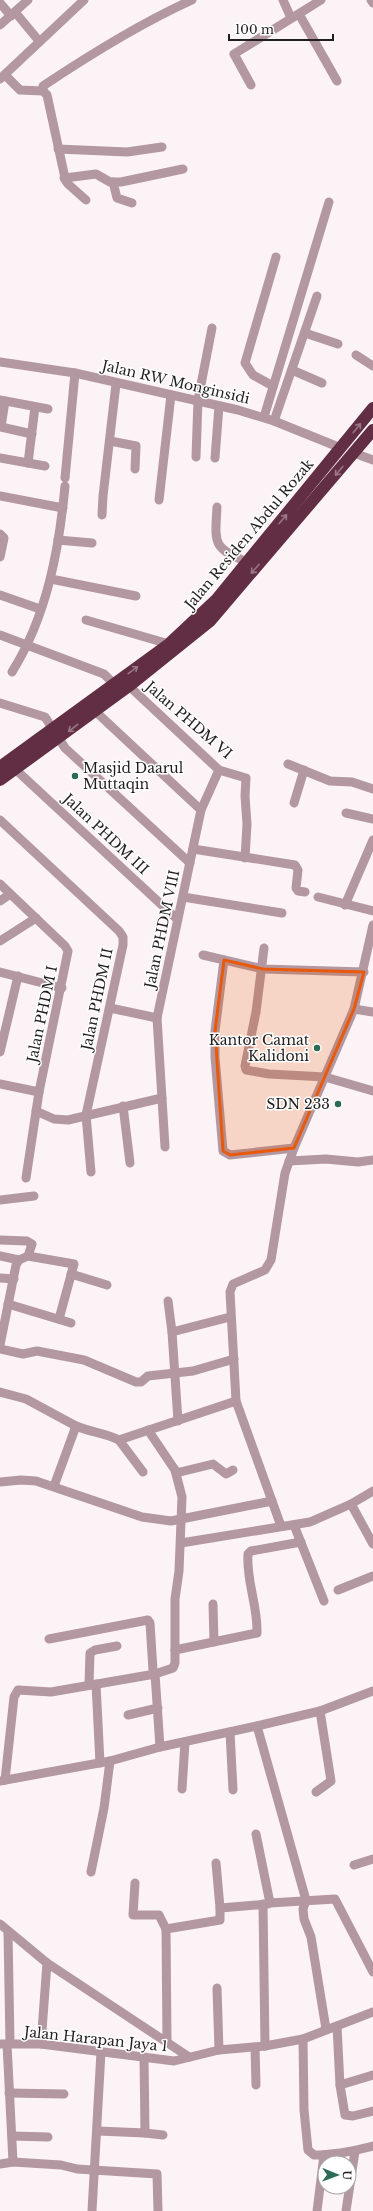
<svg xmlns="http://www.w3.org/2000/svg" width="373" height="2211" viewBox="0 0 373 2211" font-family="'Libre Baskerville',serif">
  <rect width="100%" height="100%" fill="#fbf3f6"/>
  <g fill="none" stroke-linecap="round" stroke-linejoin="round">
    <g stroke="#b397a1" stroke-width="9">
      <path d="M283 0 291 18"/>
      <path d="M371 0 373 3"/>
      <path d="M0 3 11 16"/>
      <path d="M15 12 39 41"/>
      <path d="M299 14 337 81"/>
      <path d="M0 25 28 0"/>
      <path d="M5 75 20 90 43 91 47 95 65 178 96 174 110 182H121L183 169"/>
      <path d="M0 79 84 0"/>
      <path d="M251 85 234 54 321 0"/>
      <path d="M43 91V86C91 54 139 24 192 0"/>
      <path d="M58 149 127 152 162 147"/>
      <path d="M64 178 68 184 86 200"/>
      <path d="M113 182 117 198 132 203"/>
      <path d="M305 333 338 344"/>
      <path d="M356 355 373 366"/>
      <path d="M0 362 75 373 238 410 274 421 341 448"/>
      <path d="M292 370 322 383"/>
      <path d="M273 386 253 375 245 363 276 257"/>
      <path d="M0 400 48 409"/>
      <path d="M5 401 1 427 32 434"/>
      <path d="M264 417 329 202"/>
      <path d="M274 421 317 296"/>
      <path d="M110 441 136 446 135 469"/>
      <path d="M354 453 373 460"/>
      <path d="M196 457 198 400 212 328"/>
      <path d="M0 458 45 466"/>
      <path d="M215 458 219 406"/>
      <path d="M28 463 35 407"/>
      <path d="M65 478 75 373"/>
      <path d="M0 496 63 508"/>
      <path d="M159 500 171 395"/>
      <path d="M217 507C215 543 212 548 247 562"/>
      <path d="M102 515 103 496 116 384"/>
      <path d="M0 534 4 538 0 557"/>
      <path d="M58 540 92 543"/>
      <path d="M51 579 136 596"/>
      <path d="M0 595 40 609"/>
      <path d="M86 620 169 644"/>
      <path d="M0 635 104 674 114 684"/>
      <path d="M12 672C47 616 59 550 65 486"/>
      <path d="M129 686 219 770 246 778 245 796 247 824 245 858"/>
      <path d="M0 703 45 717 65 748 190 863"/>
      <path d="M95 711 201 810"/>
      <path d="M288 764 330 781 352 782 373 789"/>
      <path d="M15 769 177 919"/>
      <path d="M294 803 304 770"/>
      <path d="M346 813 373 819"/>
      <path d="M0 820 119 931 123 937V945L86 1115 91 1172"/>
      <path d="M193 849 295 865 298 870 296 888 298 891 305 892"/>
      <path d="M0 884 65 946 68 951 39 1092 26 1178"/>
      <path d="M183 897 282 913"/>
      <path d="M318 897 373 911"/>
      <path d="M0 901 10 894"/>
      <path d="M345 905 373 840"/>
      <path d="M0 941 36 918"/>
      <path d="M264 948 256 1012 245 1066 246 1070 269 1074 325 1077 373 1091"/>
      <path d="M203 955 263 969 364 972"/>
      <path d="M224 960 215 1031V1057L223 1151 230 1155 294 1148"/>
      <path d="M0 972 62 988"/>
      <path d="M110 1008 157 1018"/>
      <path d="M354 1009 373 1012"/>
      <path d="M0 1052 18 976"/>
      <path d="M0 1084 39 1092"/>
      <path d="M123 1106 130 1163"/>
      <path d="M36 1111 54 1119 68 1120 162 1098"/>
      <path d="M165 1147 157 1018 201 810 219 770"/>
      <path d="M289 1161 326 1159 358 1162 373 1160"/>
      <path d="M0 1200 34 1196"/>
      <path d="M0 1240 27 1241 32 1244 28 1256 19 1260 16 1265 0 1345"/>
      <path d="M0 1256 19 1260"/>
      <path d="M28 1256 74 1264 59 1319"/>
      <path d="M71 1274 107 1285"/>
      <path d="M0 1278 14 1279"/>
      <path d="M168 1301 172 1332 230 1317"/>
      <path d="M8 1304 71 1323"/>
      <path d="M172 1332 178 1421"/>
      <path d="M0 1349 23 1354 37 1351 84 1360 136 1382H141L148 1376 193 1371 234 1359"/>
      <path d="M0 1392 26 1399 76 1426 54 1486"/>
      <path d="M76 1426C90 1432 105 1433 119 1440L236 1401"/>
      <path d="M148 1430 175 1470 182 1497 179 1571 175 1599V1663L173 1668 155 1674 160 1747"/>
      <path d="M119 1440 143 1472"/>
      <path d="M176 1473 213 1464 226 1474 233 1470"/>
      <path d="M0 1482 21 1480 36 1481 142 1517 171 1521 272 1501"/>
      <path d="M351 1504 373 1544"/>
      <path d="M294 1525 324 1601"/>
      <path d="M281 1526 236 1401 230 1292 233 1284 265 1270 271 1260 285 1173 294 1148 354 1009 373 925"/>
      <path d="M181 1543 310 1522 351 1504 373 1491"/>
      <path d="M338 1590 373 1576"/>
      <path d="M213 1604 214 1642"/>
      <path d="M175 1650 257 1633C258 1606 246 1581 248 1554L251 1551 301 1542"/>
      <path d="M96 1684 100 1763"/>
      <path d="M89 1685 90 1653 95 1650 117 1646"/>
      <path d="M128 1715 158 1708"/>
      <path d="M257 1726 306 1900 303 1909 304 1919 311 1937 326 2029"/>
      <path d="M230 1732 233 1790"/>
      <path d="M5 1780 14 1697 18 1690 51 1692 155 1674 153 1670 150 1623 148 1620 49 1639"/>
      <path d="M0 1781 110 1761 160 1747 257 1726 320 1711 373 1691"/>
      <path d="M182 1789 185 1742"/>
      <path d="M316 1792 331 1781 320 1711"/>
      <path d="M256 1834 270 1903 335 1899 373 1972"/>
      <path d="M216 1863 220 1908 268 1904"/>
      <path d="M354 1865 373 1859"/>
      <path d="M91 1872 104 1808 110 1761"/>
      <path d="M135 1883 133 1915H159L166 1929"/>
      <path d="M263 1904 265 2046"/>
      <path d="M0 1924 47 1963 189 2057"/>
      <path d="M8 1932 10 2043"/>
      <path d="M217 1988 219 2050"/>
      <path d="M337 2026 340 2085 345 2115 353 2116 373 2111"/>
      <path d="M303 2039 304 2110 308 2150 314 2155C335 2155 353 2151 373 2146"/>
      <path d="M167 2041 166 1929 220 1920V1908"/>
      <path d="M0 2044H41L174 2061 219 2050 265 2046 303 2039 373 2012"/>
      <path d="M41 2044 47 1963"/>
      <path d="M255 2047 256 2085"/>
      <path d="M340 2085 373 2075"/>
      <path d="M9 2093 64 2094"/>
      <path d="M98 2131 145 2133 144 2057"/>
      <path d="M145 2133 163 2135"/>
      <path d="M12 2136 48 2137"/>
      <path d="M13 2162 61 2165 77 2169 157 2174 158 2211"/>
      <path d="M0 2164 13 2162 7 2044"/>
      <path d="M92 2211 101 2052"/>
      <path d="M317 2211 324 2155"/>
      <path d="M346 2211 355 2151"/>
    </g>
    <g stroke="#622e44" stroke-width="12">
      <path d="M0 767 169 644 216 600 373 408"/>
      <path d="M0 780 129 686 210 621 373 430"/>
    </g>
  </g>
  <defs><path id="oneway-shaft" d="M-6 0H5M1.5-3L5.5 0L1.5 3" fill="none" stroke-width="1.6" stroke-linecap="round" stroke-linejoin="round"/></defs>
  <g stroke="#997785">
    <use href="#oneway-shaft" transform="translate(357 428) rotate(-51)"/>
    <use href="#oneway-shaft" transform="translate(339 471) rotate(130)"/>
    <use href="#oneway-shaft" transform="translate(283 519) rotate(-50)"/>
    <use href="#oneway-shaft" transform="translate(255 569) rotate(131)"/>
    <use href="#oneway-shaft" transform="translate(133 670) rotate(-36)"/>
    <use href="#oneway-shaft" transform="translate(73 728) rotate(142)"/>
  </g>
  <path fill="#e8590c" fill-opacity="0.2" stroke="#e8590c" stroke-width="3" stroke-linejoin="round" d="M224 960 263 969 364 972 354 1009 294 1148 230 1155 223 1151 215 1031Z"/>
  <g fill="#2d6b58" stroke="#fff" stroke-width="1.5">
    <circle cx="75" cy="776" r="4"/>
    <circle cx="317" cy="1048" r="4"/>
    <circle cx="338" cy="1104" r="4"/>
  </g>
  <g text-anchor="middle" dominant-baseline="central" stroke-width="3" stroke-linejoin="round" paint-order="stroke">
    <g font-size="14" fill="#211e1f" stroke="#fff">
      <text transform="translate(176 382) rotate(13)">Jalan RW Monginsidi</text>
      <text transform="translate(249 534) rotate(-50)">Jalan Residen Abdul Rozak</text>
      <text transform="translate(189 720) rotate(41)">Jalan PHDM VI</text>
      <text transform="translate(106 834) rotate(43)">Jalan PHDM III</text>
      <text transform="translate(162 929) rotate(-78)">Jalan PHDM VIII</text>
      <text transform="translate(97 999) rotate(-78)">Jalan PHDM II</text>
      <text transform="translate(42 1014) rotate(-78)">Jalan PHDM I</text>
      <text transform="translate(96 2039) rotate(6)">Jalan Harapan Jaya 1</text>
    </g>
    <g font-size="14" fill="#211e1f" stroke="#fff" text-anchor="end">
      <text x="83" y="768" text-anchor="start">Masjid Daarul<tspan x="83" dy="16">Muttaqin</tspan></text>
      <text x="309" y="1040">Kantor Camat<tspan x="309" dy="16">Kalidoni</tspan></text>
      <text x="330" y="1104">SDN 233</text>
    </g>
  </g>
  <g transform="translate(337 2175) rotate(91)"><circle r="19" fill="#ffffff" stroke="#a6a5a5"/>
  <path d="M0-3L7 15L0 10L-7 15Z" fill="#2d6b58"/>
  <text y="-6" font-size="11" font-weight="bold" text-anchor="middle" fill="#211e1f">U</text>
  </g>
  <path d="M229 34v6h104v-6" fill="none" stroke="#211e1f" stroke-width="2"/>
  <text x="235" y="34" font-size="12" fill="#211e1f" stroke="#ffffff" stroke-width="3" paint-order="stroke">100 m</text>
</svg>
